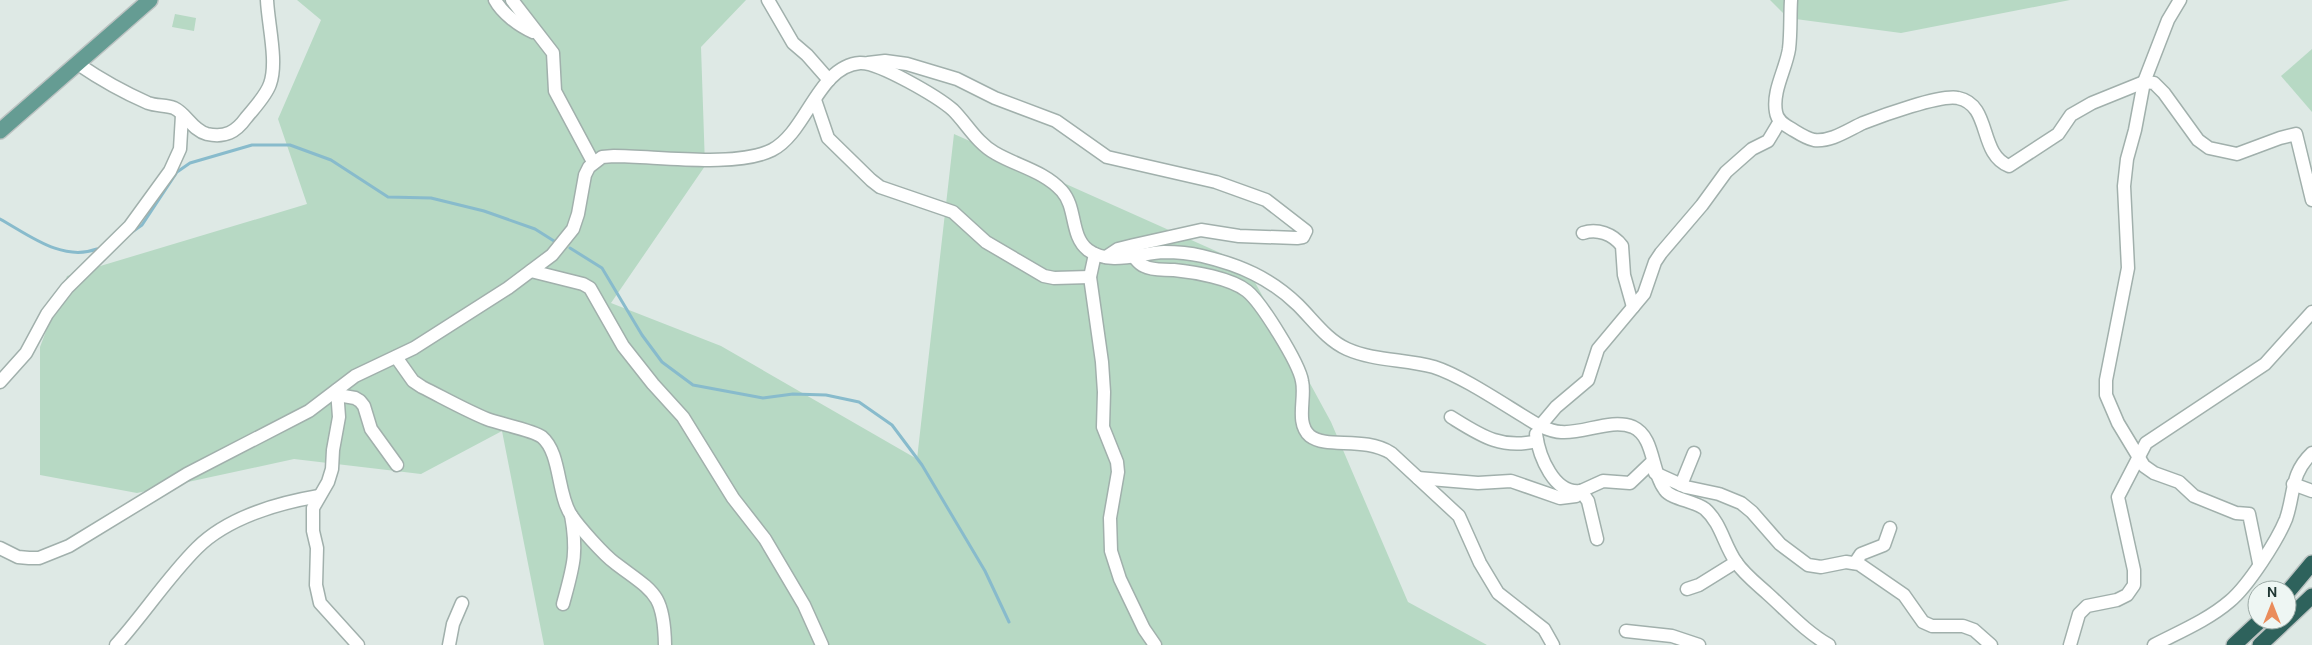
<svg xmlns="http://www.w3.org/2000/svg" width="2312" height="645" viewBox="0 0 2312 645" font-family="'DM Sans',sans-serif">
  <rect width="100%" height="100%" fill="#dee9e5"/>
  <g fill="#b7d9c4">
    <path d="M297 0H746L701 47 705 166 611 303 721 346 917 459 954 134 1245 264 1331 422 1408 602 1487 645H544L502 431 421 474 294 459 137 493 40 475V347L67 276 307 204 278 119 321 20Z"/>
    <path d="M1770 0H2070L1901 33 1788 18Z"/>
    <path d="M175 14 196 18 194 31 172 27Z"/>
    <path d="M2312 49V112L2281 76Z"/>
  </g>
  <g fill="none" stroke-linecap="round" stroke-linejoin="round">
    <g stroke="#8bc" stroke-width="3">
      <path d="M0 219C29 235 62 262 97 249"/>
      <path d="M132 232 142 225 177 172 190 163 252 145H290L331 160 388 197 431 198 484 211 535 229 554 241"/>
      <path d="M570 248 602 268 642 335 662 362 693 385 763 398 793 394 826 395 859 402 892 425 922 465 985 571 1009 622"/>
    </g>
    <g stroke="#a1b0ac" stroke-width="15">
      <g id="minor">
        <path d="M495 0C502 13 519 26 533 32"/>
        <path d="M512 0 553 53 555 91 593 162"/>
        <path d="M768 0 793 43 807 55 829 80"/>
        <path d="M1791 0C1790 16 1791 33 1789 49 1786 69 1772 91 1776 112 1777 120 1783 124 1790 128 1797 132 1805 138 1814 140 1831 142 1848 130 1863 123 1881 116 1941 94 1958 98 1992 105 1978 154 2009 166L2058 134 2071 115 2092 103 2144 82 2154 83 2164 93 2198 140 2209 148 2237 154 2280 138 2296 134 2312 200"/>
        <path d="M2180 0 2168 20 2144 82 2135 130 2127 159 2124 186 2128 268 2106 380V395L2118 423 2144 466 2154 473 2179 482 2194 496 2236 513 2249 514 2259 563"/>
        <path d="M868 63 885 61 907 64 957 79 995 98 1056 121 1107 157 1216 182 1266 200 1306 231 1303 237 1297 238 1239 236 1201 230 1134 245 1118 249 1106 257"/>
        <path d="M78 64C100 79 123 92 148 103 156 106 166 105 174 108 187 114 192 130 207 134 225 138 236 132 246 118 254 108 266 96 270 84 278 62 268 24 267 0"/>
        <path d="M815 100 828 138 871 180 880 187 953 212 986 242 1044 276 1054 278 1090 277"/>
        <path d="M1583 233C1597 228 1613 234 1622 246L1624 275 1633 307"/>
        <path d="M1095 254 1090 277 1102 362 1104 392 1103 427 1117 462 1118 472 1110 518 1111 551 1120 579 1144 629 1155 645"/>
        <path d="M1133 256C1136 259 1139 264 1144 266 1153 271 1164 269 1174 270 1194 272 1231 278 1247 291 1261 302 1299 363 1302 381 1306 398 1295 423 1310 436 1327 449 1364 436 1391 453L1459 516 1480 563 1498 593 1544 629 1553 645"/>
        <path d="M531 271 583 284 590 288 623 346 653 384 683 417 733 498 765 539 804 605 822 645"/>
        <path d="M396 357 413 381 422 387C444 398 465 410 487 419 500 424 533 430 542 437 561 453 557 494 571 515 579 527 604 555 615 563 653 592 664 592 665 645"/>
        <path d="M0 382 26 353 47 314 67 288 130 226 170 171 180 149 182 115"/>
        <path d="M337 390 339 417 333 450 332 469 328 482 313 508V531L317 548 316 585 320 603 358 645"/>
        <path d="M338 395 355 398 360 401 364 406 371 429 397 465"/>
        <path d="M1451 417C1480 435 1501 450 1537 441"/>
        <path d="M1540 426 1556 407 1588 380 1598 349 1644 294 1655 262 1661 253 1702 205 1726 172 1752 149 1768 141 1780 121"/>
        <path d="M1536 434C1539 456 1554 495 1581 491"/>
        <path d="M1655 473 1686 487 1719 494 1741 503 1752 512 1780 544 1808 565 1821 567 1846 562 1859 564 1904 595 1923 622 1932 626H1963L1974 630 1991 645"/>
        <path d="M1418 478 1478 483 1511 481 1560 498 1576 496 1581 491 1603 481 1630 483 1652 462"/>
        <path d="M2293 484 2312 491"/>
        <path d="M1681 485 1694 453"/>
        <path d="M1581 491 1588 501 1597 539"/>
        <path d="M0 548 18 557 29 558H39L69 546 187 474 309 411 355 376 414 348 508 288 552 255 573 229 578 214 585 175 589 167 602 157 614 156C656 156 736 168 772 150 807 132 818 66 860 63 879 62 938 97 953 110 967 124 977 143 995 153 1017 166 1044 171 1062 191 1077 208 1070 236 1088 250 1109 266 1141 253 1164 252 1176 252 1189 253 1202 256 1240 265 1270 278 1298 305 1314 321 1327 340 1347 349 1374 361 1406 359 1434 367 1465 377 1510 409 1540 426 1547 429 1554 432 1561 432 1584 434 1611 418 1633 427 1655 437 1651 472 1665 490 1671 499 1695 501 1705 509 1721 523 1724 545 1736 562 1744 574 1757 584 1768 594 1788 612 1806 632 1829 645"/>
        <path d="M1855 563 1861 554 1884 545 1890 528"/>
        <path d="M1687 589 1699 585 1736 562"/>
        <path d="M563 604C573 567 578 554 571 515"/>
        <path d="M1626 631 1672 636 1699 645"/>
        <path d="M116 645C144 614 167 578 197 548 227 518 278 503 319 496"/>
        <path d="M449 645 453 624 462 603"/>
        <path d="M2070 645 2079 614 2087 606 2117 600 2127 595 2134 585V570L2118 497 2146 443 2265 364 2312 312"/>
        <path d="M2154 645C2179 632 2208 620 2230 601 2248 586 2277 541 2286 519 2295 493 2290 474 2312 453"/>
      </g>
    </g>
    <g stroke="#bcc3c2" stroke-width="18">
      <path id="major" d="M0 131 150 0"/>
    </g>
    <g stroke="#bcc3c2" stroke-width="18">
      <g id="highway">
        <path d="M2287 593 2312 563"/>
        <path d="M2234 645 2261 620"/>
        <path d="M2260 645 2312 596"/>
      </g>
    </g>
    <use href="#minor" stroke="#fff" stroke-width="12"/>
    <use href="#major" stroke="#659c93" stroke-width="15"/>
    <use href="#highway" stroke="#2e625c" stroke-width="15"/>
  </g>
  <g transform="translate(2272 605)"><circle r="24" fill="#eef6f3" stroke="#9caaa6"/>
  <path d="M0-4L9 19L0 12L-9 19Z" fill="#ea8c5b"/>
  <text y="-8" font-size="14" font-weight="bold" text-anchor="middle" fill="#203733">N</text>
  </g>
</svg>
